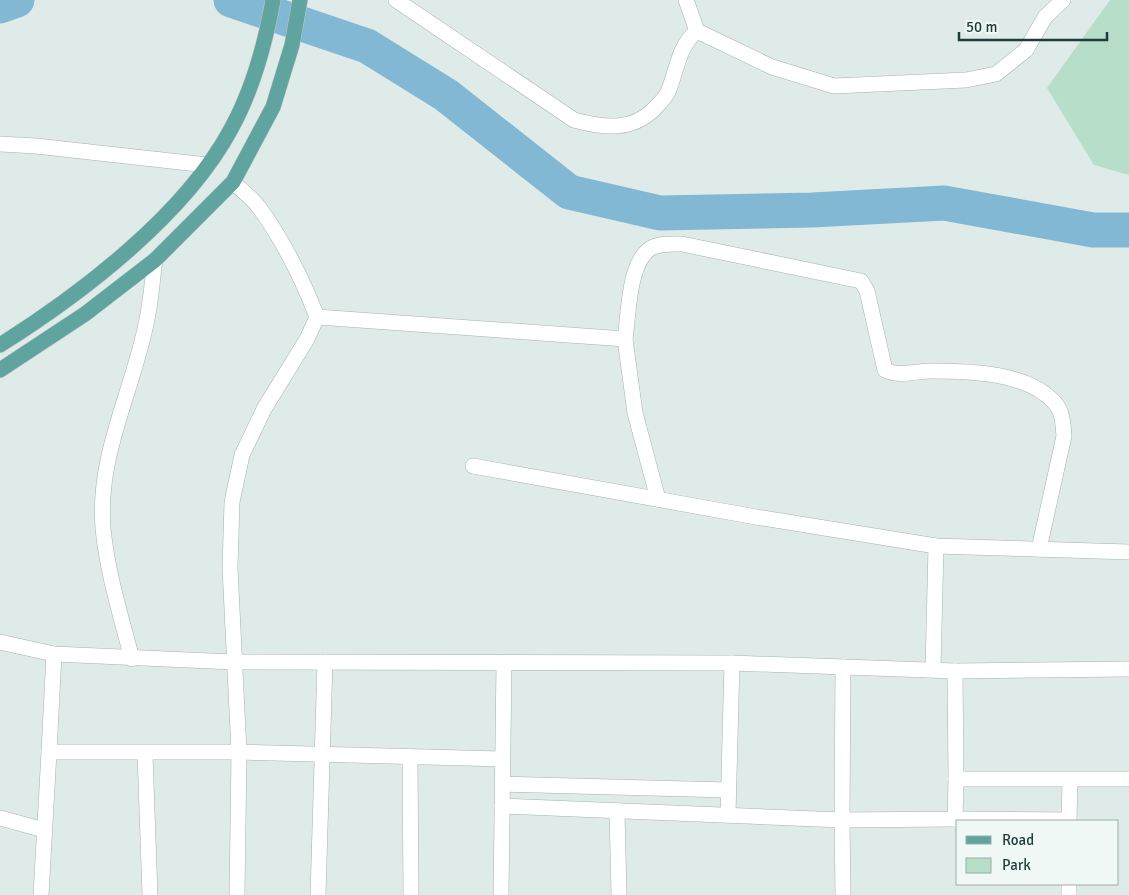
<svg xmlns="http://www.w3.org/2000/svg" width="1129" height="895" viewBox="0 0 1129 895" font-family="Signika,sans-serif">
  <rect width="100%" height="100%" fill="#dfebe8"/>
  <path fill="#b6dec9" d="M1110 0H1129V175L1094 165 1047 88Z"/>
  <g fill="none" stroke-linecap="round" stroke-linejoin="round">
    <g stroke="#83b8d5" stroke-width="35">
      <path d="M231 0 367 46 446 95 569 192 660 213 812 210 944 203 1093 230H1129"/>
      <path d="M0 6 17 0"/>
    </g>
    <g stroke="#a2b3b0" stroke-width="16">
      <g id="minor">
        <path d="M396 0 574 120C603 128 633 132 656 107 660 103 665 98 668 92 677 71 678 46 697 31L772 67 834 86 966 80 996 74 1026 50 1045 17 1063 0"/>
        <path d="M686 0 697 31"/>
        <path d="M0 144 36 146 207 165"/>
        <path d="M233 182C241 190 251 197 258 206 283 240 302 278 317 317L625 339C629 313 628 263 651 248 660 243 673 244 682 244L861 281 867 291 885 370C898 377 916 371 931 371 969 371 1028 372 1055 403 1063 412 1063 425 1064 436L1039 549"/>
        <path d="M625 339 635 413 658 499"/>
        <path d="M473 466 756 517 936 546 1129 552"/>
        <path d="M0 642 54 654 233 662 732 663 955 671 1129 669"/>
        <path d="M132 659C121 616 107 572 103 528 97 456 132 393 146 324 151 303 152 281 155 260"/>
        <path d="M933 669 936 546"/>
        <path d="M955 671 956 779H1129"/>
        <path d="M49 752 54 654"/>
        <path d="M145 754 150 895"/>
        <path d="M410 757 411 895"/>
        <path d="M503 784 727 790"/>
        <path d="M502 806 842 820 843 667"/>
        <path d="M617 811 619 895"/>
        <path d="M728 815 732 663"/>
        <path d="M0 818 44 830"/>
        <path d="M955 819 1069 820"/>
        <path d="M1069 821 1070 780"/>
        <path d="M41 895 49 752H239L502 759"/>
        <path d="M237 895 239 752 230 568 232 502 242 455 264 409 307 339 317 317"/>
        <path d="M318 895 325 662"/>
        <path d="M501 895 504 663"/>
        <path d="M843 895 842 820 955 819 956 779"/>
        <path d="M1069 895V884"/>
      </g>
    </g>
    <g stroke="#c0c8c8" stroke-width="16">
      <g id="major">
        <path d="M0 345C81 294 185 215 231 129 253 89 265 45 273 0"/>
        <path d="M0 370 85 314 155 260 233 182 273 107 292 45 300 0"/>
      </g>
    </g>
    <use href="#minor" stroke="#fff" stroke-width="15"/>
    <use href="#major" stroke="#60a4a0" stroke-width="15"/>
  </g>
  <rect x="956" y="820" width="162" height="65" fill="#eff8f5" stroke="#9cadaa"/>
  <rect x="966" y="836" width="25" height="8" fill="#60a4a0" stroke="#9cadaa"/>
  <text x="1002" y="845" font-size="15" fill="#1f3c3a">Road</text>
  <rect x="966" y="858" width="25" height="15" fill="#b6dec9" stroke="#9cadaa"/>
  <text x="1002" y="870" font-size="15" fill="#1f3c3a">Park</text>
  <path d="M959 32v8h148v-8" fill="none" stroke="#1f3c3a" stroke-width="2.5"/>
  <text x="966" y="32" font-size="15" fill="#1f3c3a" stroke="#eff8f5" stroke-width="4" paint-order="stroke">50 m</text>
</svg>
